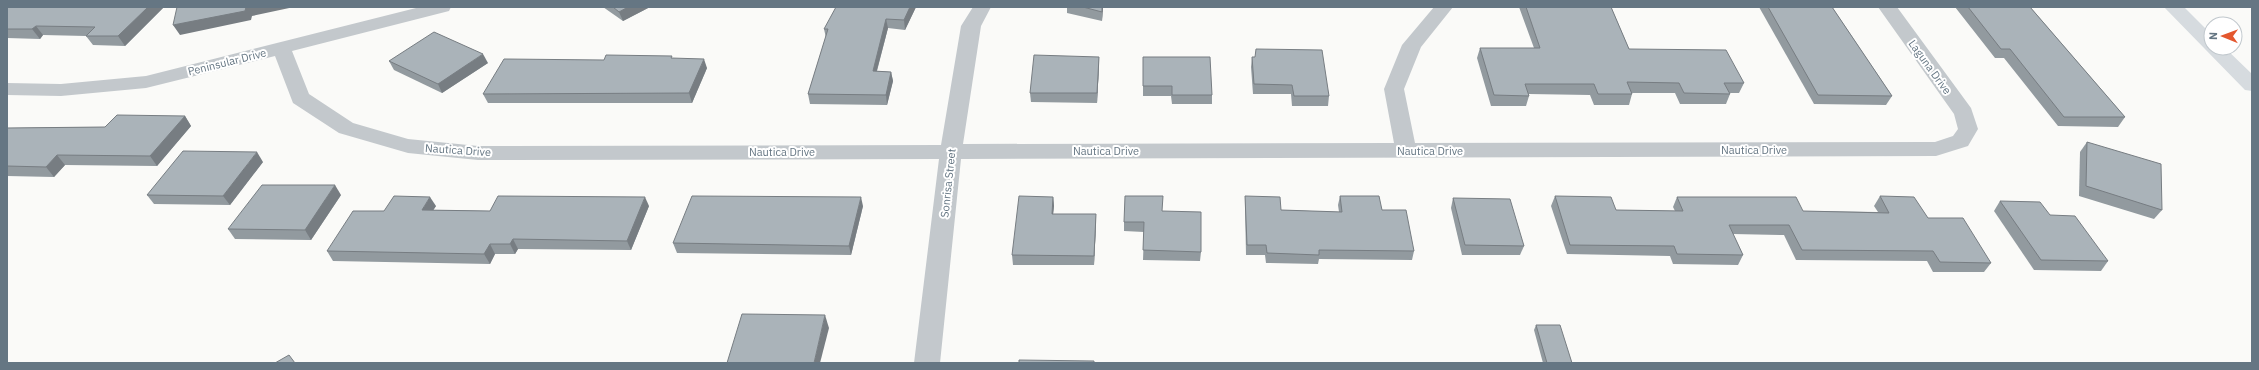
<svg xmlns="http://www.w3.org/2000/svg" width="2259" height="370" viewBox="0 0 2259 370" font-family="'IBM Plex Sans',sans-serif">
  <rect width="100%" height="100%" fill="#fafaf8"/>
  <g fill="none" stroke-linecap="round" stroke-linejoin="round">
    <path fill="#c3c8cc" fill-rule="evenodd" d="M420 7H451L449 11 292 51 309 94 353 123 408 139 478 146 941 145 961 26 973 7H991L981 26 963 144 1394 143 1384 89 1402 45 1434 7H1453L1421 47 1404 89 1415 143 1935 142 1953 136 1958 129 1954 114 1878 7H1897L1971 108 1978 129 1968 146 1936 156 961 159 940 363H914L939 159 478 160 408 153 339 133 293 103 275 56 146 88 61 96 7 95V83L61 84 146 76Z"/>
    <path fill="#d6dbdf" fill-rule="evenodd" d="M2164 7H2184L2211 34V48H2225L2252 74V91L2245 90Z"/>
  </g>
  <g fill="#929a9f">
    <path d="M7 7H164L125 46 93 45 86 36 43 35 40 39 7 38Z"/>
    <path d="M603 7H650L623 21Z"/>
    <path d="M916 7 905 30 888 28 877 71 891 72 893 81 887 105 810 104 808 94 826 38 824 29Z"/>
    <path d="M1067 7H1103L1102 21 1067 13Z"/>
    <path d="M1519 7H1611L1629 49 1744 83 1739 93H1730V94L1726 104H1680L1675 93H1632V94L1629 105H1594L1590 95 1529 94V96L1526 106H1491L1477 58 1480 48H1534Z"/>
    <path d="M1759 7H1832L1892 96 1886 105 1814 104Z"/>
    <path d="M1955 7H2030L2125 117 2118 127 2058 126 2004 58H1995Z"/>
    <path d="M1099 57V66L1097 103 1031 102 1030 93Z"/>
    <path d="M1143 57 1212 95V104H1172L1171 96H1143Z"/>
    <path d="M1252 57 1329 96 1328 106H1292L1291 94H1253L1251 67Z"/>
    <path d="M673 58 707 68 692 103H488L483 94 604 60Z"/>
    <path d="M389 61 488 63 442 93 394 70Z"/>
    <path d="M185 116 191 126 157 166 65 165 54 177 7 176V128L105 127Z"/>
    <path d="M2087 142 2162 210 2154 219 2079 196 2080 152Z"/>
    <path d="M263 162 230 205 154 204 147 195Z"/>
    <path d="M341 195 311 240 235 239 228 229Z"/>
    <path d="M1245 196 1281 210 1339 212 1338 205 1340 196 1382 210 1414 251 1412 260 1319 259 1318 264 1266 263 1265 255H1246L1245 206Z"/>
    <path d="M1555 196 1616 210 1675 211 1673 207 1677 197 1803 211 1878 212 1874 206 1880 196 1928 218 1991 263 1984 272H1933L1927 261 1796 260 1784 235 1733 234 1743 255 1738 265 1673 264 1670 256 1567 254 1551 206Z"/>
    <path d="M1053 197 1054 206 1053 214H1096V224L1094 265H1013L1012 255Z"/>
    <path d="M1453 198 1524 246 1520 255H1462L1451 208Z"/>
    <path d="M2000 201 2050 215 2108 261 2101 271 2034 270 1994 211Z"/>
    <path d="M436 206 433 210 490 211 649 206 631 250 518 249 515 254H495L490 264 333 261 327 251 384 211Z"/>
    <path d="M863 206 851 255 677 253 673 243Z"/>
    <path d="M1162 211 1201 252 1200 261 1143 260 1144 232 1124 231V222Z"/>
    <path d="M1536 325 1572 363H1543L1534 330Z"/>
  </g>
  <g fill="#777d82">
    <path d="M148 7H164L125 46 118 36Z"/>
    <path d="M246 7H294L252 16 251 20 180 35 173 25Z"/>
    <path d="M628 7H650L623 21 619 12Z"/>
    <path d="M910 7H916L905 30 904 20Z"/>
    <path d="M1102 7H1103L1102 21Z"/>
    <path d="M886 19 888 28 874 81 873 71Z"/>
    <path d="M36 26 43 35 40 39 32 29Z"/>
    <path d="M483 54 488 63 442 93 438 84Z"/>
    <path d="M1099 57V66L1097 103V93Z"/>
    <path d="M704 59 707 68 692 103 689 93Z"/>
    <path d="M891 72 893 81 887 105 886 95Z"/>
    <path d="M185 116 191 126 157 166 150 156Z"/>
    <path d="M257 152 263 162 230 205 223 196Z"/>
    <path d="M57 155 65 165 54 177 46 167Z"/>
    <path d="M335 185 341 195 311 240 305 230Z"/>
    <path d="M430 197 436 206 427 220 422 210Z"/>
    <path d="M645 197 649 206 631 250 627 241Z"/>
    <path d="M861 197 863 206 851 255 849 246Z"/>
    <path d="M1053 197 1054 206 1052 224V214Z"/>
    <path d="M1096 214V224L1094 265V256Z"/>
    <path d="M513 239 518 249 515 254 510 244Z"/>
    <path d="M490 244 495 254 490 264 484 254Z"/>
    <path d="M825 315 829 328 820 363H814Z"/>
  </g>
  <g fill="#aab3b9" stroke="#777d82">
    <path d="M7 7H148L118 36H86L95 27 36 26 32 29H7Z"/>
    <path d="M177 7H246L245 11 173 25Z"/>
    <path d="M613 7H628L619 12Z"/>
    <path d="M836 7H910L904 20 886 19 873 71 891 72 886 95 808 94 828 29H824Z"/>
    <path d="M1083 7H1102V12Z"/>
    <path d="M1526 7H1611L1629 49 1726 50 1744 83H1724L1730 94 1684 93 1679 83 1627 82 1632 94H1598L1594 84H1525L1529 96 1494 95 1480 48H1540Z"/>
    <path d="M1768 7H1832L1892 96 1818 95Z"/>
    <path d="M1968 7H2030L2125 117H2064L2010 49H2001Z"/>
    <path d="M434 32 483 54 438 84 389 61Z"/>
    <path d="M1256 49 1322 50 1329 96H1294L1292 85 1254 84 1252 57H1255Z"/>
    <path d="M606 55 672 56 671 58 704 59 689 93 483 94 504 59 604 60Z"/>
    <path d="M1034 55 1099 57 1097 93H1030Z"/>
    <path d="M1143 57H1210L1212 95H1172V86H1143Z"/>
    <path d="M117 115 185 116 150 156 57 155 46 167 7 166V128L105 127Z"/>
    <path d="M2087 142 2161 164 2162 210 2086 186Z"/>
    <path d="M183 151 257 152 223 196 147 195Z"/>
    <path d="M262 185H335L305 230 228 229Z"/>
    <path d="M394 196 430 197 422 210 490 211 498 196 645 197 627 241 513 239 510 244H490L484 254 327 251 353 211H384Z"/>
    <path d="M692 196 861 197 849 246 673 243Z"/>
    <path d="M1019 196 1053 197 1052 214H1096L1094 256 1012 255Z"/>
    <path d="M1125 196H1163L1162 211 1201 212V252L1143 250 1144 222H1124Z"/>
    <path d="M1245 196 1280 197 1281 210 1342 212 1340 196H1379L1382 210H1406L1414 251 1319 250V255L1267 253 1266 245H1247Z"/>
    <path d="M1555 196 1611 197 1616 210 1683 211 1677 197H1796L1803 211 1889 213 1880 196 1914 197 1928 218H1963L1991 263 1940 262 1933 251 1802 250 1789 225H1729L1743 255 1677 254 1674 246 1570 245Z"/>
    <path d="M1453 198 1510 199 1524 246 1465 245Z"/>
    <path d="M2000 201 2040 202 2050 215 2075 216 2108 261 2041 260Z"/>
    <path d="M742 314 825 315 814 363H727Z"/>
    <path d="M1536 325H1560L1572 363H1547Z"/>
    <path d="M289 355 295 363H275Z"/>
    <path d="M1019 360 1094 361V363H1019Z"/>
  </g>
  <g text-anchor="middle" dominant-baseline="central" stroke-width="4" stroke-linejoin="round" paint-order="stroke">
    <g font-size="11" fill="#657683" stroke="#fff">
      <text transform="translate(227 62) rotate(-14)">Peninsular Drive</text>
      <text transform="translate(1930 67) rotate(54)">Laguna Drive</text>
      <text transform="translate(458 150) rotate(4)">Nautica Drive</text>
      <text x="1754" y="150">Nautica Drive</text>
      <text x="1106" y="151">Nautica Drive</text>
      <text x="1430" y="151">Nautica Drive</text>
      <text x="782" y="152">Nautica Drive</text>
      <text transform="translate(948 183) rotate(-84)">Sonrisa Street</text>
    </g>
  </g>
  <rect width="2259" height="370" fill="none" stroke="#657683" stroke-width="16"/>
  <g transform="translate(2223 36) rotate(271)"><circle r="19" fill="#ffffff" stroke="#c1c8cd"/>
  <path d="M0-3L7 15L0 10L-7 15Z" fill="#e4572e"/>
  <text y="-6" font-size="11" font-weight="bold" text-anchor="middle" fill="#657683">N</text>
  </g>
</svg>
